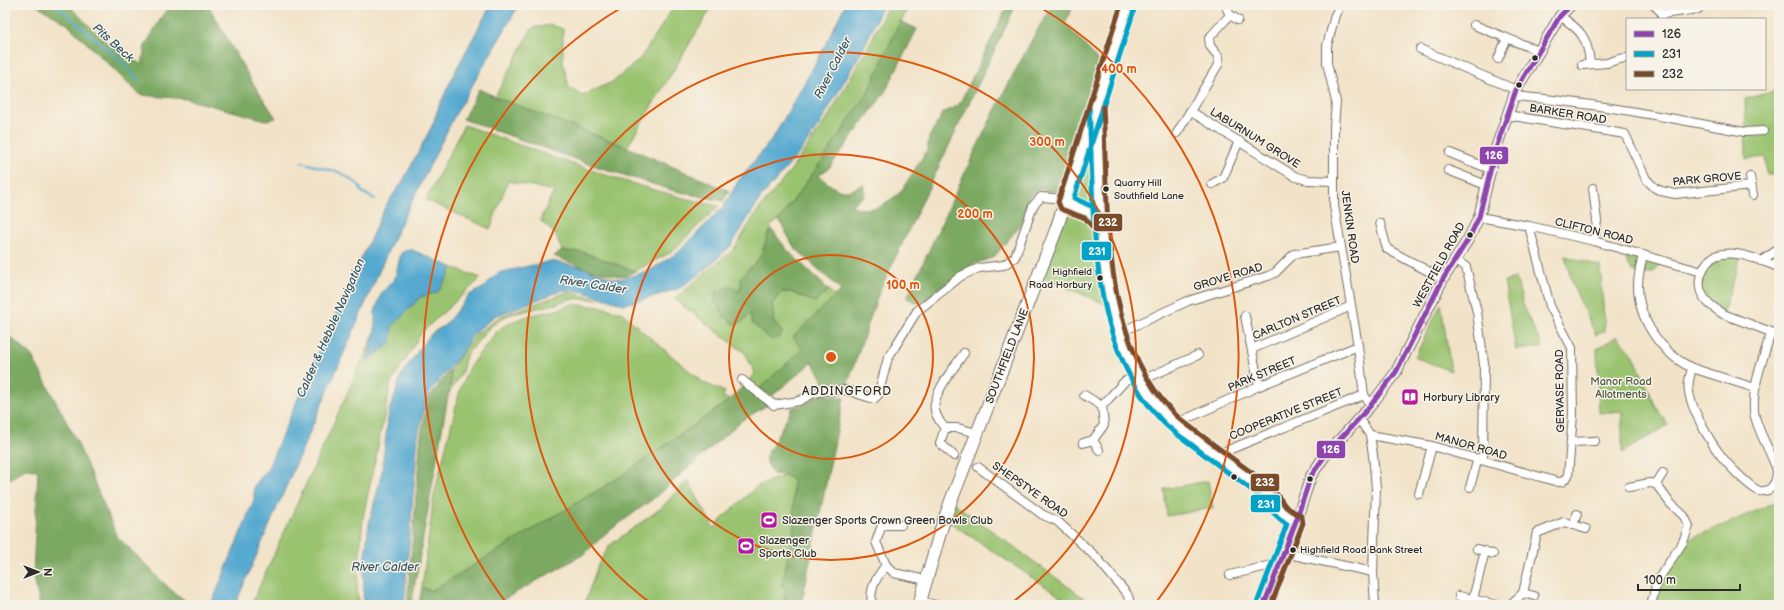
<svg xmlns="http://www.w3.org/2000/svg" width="1784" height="610" viewBox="0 0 1784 610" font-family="'Balsamiq Sans',sans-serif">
  <rect width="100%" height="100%" fill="#f7f3e8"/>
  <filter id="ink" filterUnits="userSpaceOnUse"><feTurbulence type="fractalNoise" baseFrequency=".025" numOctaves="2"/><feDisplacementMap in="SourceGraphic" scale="8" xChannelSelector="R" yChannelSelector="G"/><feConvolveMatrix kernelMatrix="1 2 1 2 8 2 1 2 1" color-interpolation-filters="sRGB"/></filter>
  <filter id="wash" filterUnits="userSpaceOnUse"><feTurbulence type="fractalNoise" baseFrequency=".012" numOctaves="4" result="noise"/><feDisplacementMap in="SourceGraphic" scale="16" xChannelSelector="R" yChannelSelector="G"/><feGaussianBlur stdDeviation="0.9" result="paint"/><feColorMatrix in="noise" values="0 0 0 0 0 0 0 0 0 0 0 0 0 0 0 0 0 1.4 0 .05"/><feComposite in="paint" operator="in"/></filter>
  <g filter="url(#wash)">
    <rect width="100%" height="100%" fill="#f2e3c8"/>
    <g fill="#9ac36f" stroke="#62774d">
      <path d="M675 5H713L627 147 495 97 532 28 551 25 563 29V63L569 87 582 96 614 81 640 59Z"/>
      <path d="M888 5H909L869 90 824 158 779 220 770 226 772 230 768 233 763 252 757 262 748 269 738 292 714 303 722 310 725 318 750 313 752 323 761 330C773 320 775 320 772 304L781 292H790L815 302 829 290 836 297 802 350 759 389 748 381 755 373 745 353 674 299 734 249 756 213 788 174 828 117 869 45Z"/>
      <path d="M1779 90V174L1767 175 1765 157 1746 159 1745 99Z"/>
      <path d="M1096 107 1112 307 1038 275Z"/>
      <path d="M464 125C548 155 632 188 719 206L671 252 635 271 582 252 562 251 556 236 540 220 554 191 508 181 490 229 426 200Z"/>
      <path d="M1627 250 1660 261C1659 264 1657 269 1654 272 1651 274 1648 274 1644 274 1630 274 1624 263 1627 250Z"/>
      <path d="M1741 254 1723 314 1701 293 1702 272 1712 258Z"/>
      <path d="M1565 256 1600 266 1605 331 1596 335 1573 286Z"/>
      <path d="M452 267 481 278 422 332 391 383 363 518 357 588 359 605H251L375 332 367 361 392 327 420 297 438 292 448 276Z"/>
      <path d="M1516 278 1525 311 1543 347 1516 350 1504 281Z"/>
      <path d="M568 292 597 299H570L556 304 508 315 492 325 466 355 462 372 448 395 451 380 450 370 475 335 501 316Z"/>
      <path d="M572 304 602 307 623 313 641 330 704 383 725 392 723 397 730 400 618 478 431 591 422 587 434 495 460 390 469 367 497 331 511 322 531 315 557 310Z"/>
      <path d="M1441 304 1451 371 1415 357Z"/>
      <path d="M1617 336 1633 354 1656 407 1668 425 1622 453V411L1599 413 1597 349Z"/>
      <path d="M785 475 793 480 794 529 782 586 786 588 784 605H584L598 565 610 545 660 509 688 480 714 529 722 519 756 487Z"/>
      <path d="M1208 481 1213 508 1167 516 1164 489Z"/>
      <path d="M951 501 1081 596 1093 605H1073L945 519Z"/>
      <path d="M1779 501V605H1651L1657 581 1683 542Z"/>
    </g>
    <g fill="#7ba962" stroke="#536a46">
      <path d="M36 5H68L106 42 142 65 145 46 164 13 176 5H208L252 82 276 118 266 120 186 99 140 95 66 23Z"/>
      <path d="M1008 5H1016L879 292 847 386 825 384 812 362 772 396 759 389 802 350 793 337 841 290 794 247 779 220 824 158 869 90 900 21 917 29 885 92 830 167 818 176C837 189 841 198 863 184L865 195 851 205 859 209 878 208 900 193 927 150 929 137 944 112 959 105Z"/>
      <path d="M1052 5H1074L1065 23 1102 65 1074 131 1059 192 1040 189 1029 196 1022 223 994 257 974 264 919 304 907 298C953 199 996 99 1052 5Z"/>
      <path d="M479 89 498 98 627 147 729 191 723 201 675 191 592 165 463 119Z"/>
      <path d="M772 230 788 251 829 290 815 302 790 292H781L772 304 774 315 773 321 783 333 776 339H770L752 323 750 314 742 322 734 324C725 318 722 310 714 303L716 292 732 286 738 292 742 285 740 279C747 270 758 263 762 252 766 244 765 236 772 230Z"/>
      <path d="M562 251 582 252 635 271C632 273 628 275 624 276 608 276 569 263 554 256Z"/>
      <path d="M5 332 32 356 77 442 117 536 171 590 191 605H40L33 576 38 470 25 469 5 482Z"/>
      <path d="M450 370 451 380C437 455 425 530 411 605H407L421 435 428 399Z"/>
      <path d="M743 386 769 404 741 421 653 499 605 534 584 554 494 605H419L422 587 431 591 618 478 730 400Z"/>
      <path d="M819 394 844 397 801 605H784L786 588 782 586 794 529 793 480 785 475 773 474 765 459 792 408 806 404Z"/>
    </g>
    <g fill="#55a9d0" stroke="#406a7e">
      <path d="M491 5H519L455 115 394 237 235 605H211L254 500V486L267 470 319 350 386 205 403 181 433 124 439 106 459 64Z"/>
      <path d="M845 5H883L863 49 819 125 797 156 761 197 731 246 700 274 678 289 634 302 623 304 580 291 563 290 495 316 473 334 460 355 432 389 426 400 418 436 404 604V605H363L364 563 369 524 381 477 389 410 395 396 400 377 420 348 432 333 445 325 469 295 483 288 498 273 551 261 581 267 612 278 621 279 649 271 679 252 724 206 739 180 773 138 822 52Z"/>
      <path d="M410 249 452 267 448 276 438 292 420 297 392 327 391 343 367 361 375 332V312L381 294 395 278 401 253Z"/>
    </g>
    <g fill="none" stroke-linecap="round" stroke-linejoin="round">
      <g stroke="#55a9d0" stroke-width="2">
        <path d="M56 5 123 63 138 80"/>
        <path d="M301 162 341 173 359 185 362 192 375 199"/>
      </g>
    </g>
  </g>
  <g filter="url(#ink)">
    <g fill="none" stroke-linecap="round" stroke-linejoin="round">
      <g stroke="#716b62" stroke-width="10">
        <g id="minor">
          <path d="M1340 5 1335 15 1327 46V63L1336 102 1334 127V206L1358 346 1364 395 1371 405"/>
          <path d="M1655 6 1663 14"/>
          <path d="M1227 9 1230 15 1238 20"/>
          <path d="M1560 16C1581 30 1588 38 1590 64"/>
          <path d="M1661 19 1663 14 1698 9V5"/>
          <path d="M1474 25 1539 51"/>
          <path d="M1420 49 1516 90"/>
          <path d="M1498 59 1507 38"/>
          <path d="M1582 65 1607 63 1619 59 1627 58"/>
          <path d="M1514 96C1592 102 1669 118 1745 132L1763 131"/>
          <path d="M1190 111 1296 177 1308 180 1333 181"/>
          <path d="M1507 115 1625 134 1646 179 1655 188 1661 191 1675 194 1751 186"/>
          <path d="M1177 133 1218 65 1219 57 1210 46 1209 38 1230 15"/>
          <path d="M1450 153 1490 169"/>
          <path d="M1448 170 1486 185"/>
          <path d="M1750 177 1753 195"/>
          <path d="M1212 184 1223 178 1239 141"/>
          <path d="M1593 188 1597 221 1594 241"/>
          <path d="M1479 217 1529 226 1594 241 1702 272"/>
          <path d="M1380 223 1387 249 1443 279"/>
          <path d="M1643 255C1641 265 1638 275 1638 285 1638 320 1661 353 1692 368L1755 388"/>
          <path d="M1456 260 1466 267 1477 312 1484 364 1483 460"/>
          <path d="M1761 261 1779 249"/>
          <path d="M1779 267C1761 261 1741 251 1722 254 1706 256 1696 277 1701 292 1705 302 1714 308 1723 314L1779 335"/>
          <path d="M1245 316 1259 386"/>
          <path d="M1119 333 1188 301 1268 276 1275 273 1294 254 1341 247"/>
          <path d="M1252 349 1351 306"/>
          <path d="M964 353C954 368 939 385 935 403 933 411 939 422 945 428H958L977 433"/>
          <path d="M1692 368C1690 376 1687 384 1689 392 1691 408 1709 440 1719 453 1726 463 1748 486 1759 491 1763 492 1765 491 1768 490 1775 486 1777 479 1777 471 1772 452 1756 430 1754 411 1752 385 1764 357 1771 332"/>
          <path d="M742 380 774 405 799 401 814 393 824 391 846 390 874 399 878 395 888 358 917 311 961 276 979 268 1004 265 1015 257 1033 206 1041 197 1054 198 1065 203"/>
          <path d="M1140 381 1198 355"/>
          <path d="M1084 395 1102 406"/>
          <path d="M1359 419 1370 435 1373 455 1376 488 1373 572 1375 605"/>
          <path d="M1175 424 1259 386 1358 346"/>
          <path d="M945 428 940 443 954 456"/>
          <path d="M1370 435 1432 446 1558 482H1562L1568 476 1573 415 1572 348 1550 306 1529 226"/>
          <path d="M1093 440 1099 450"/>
          <path d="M1572 442 1595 441"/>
          <path d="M1083 443 1093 440 1104 425 1102 406 1124 382 1137 375"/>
          <path d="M1216 455 1364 395"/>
          <path d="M978 467 1043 515 1057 521 1096 557 1127 594 1129 599V605"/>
          <path d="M1656 484 1663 473"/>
          <path d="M1470 487 1478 458"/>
          <path d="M1629 487 1650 483 1656 484 1670 503 1684 516 1689 526 1683 542 1657 581 1651 605"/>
          <path d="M1419 494 1432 446"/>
          <path d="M1573 525 1577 514"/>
          <path d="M1477 549 1493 554"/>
          <path d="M1284 553 1373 572"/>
          <path d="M886 565 894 573 926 580"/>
          <path d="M1230 575 1280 563"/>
          <path d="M1523 593 1534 596"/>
          <path d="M1459 596 1497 605"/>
          <path d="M1473 599 1485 551"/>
          <path d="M920 601 936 605"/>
          <path d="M872 604C869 588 877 577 886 565L876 542 882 525H901"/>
          <path d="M1510 605 1523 593 1537 533 1564 522 1586 529"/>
        </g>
      </g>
      <g stroke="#716b62" stroke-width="12">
        <g id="major">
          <path d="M1097 109C1105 215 1089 344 1175 424 1183 431 1193 437 1201 444 1222 459 1242 474 1262 489L1273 500 1281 512 1296 521"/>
          <path d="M1065 203C1081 208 1091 209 1100 225"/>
          <path d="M1264 605 1296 521 1311 476 1324 457 1371 405 1396 372 1443 279 1469 238 1479 217 1495 151 1516 90 1560 16 1571 5"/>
        </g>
      </g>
      <g stroke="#716b62" stroke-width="14">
        <path id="highway" d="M919 605 942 526 951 501 1056 230 1096 107 1128 5"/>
      </g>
      <use href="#minor" stroke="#fff" stroke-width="8"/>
      <use href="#major" stroke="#fff" stroke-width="10"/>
      <use href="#highway" stroke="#fff" stroke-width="12"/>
      <g stroke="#f7f3e8" stroke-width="8">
        <path id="bus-1" d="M1264 605 1296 521 1311 476 1324 457 1371 405 1396 372 1443 279 1469 238 1479 217 1495 151 1516 90 1560 16 1571 5"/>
      </g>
      <g stroke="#f7f3e8" stroke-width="8">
        <g id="bus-2">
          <path d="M1089 107C1095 211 1085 339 1161 420 1170 430 1181 437 1192 445 1213 462 1236 478 1257 494 1269 506 1273 516 1287 524L1257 603"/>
          <path d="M1106 221 1093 207 1074 198 1135 7"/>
        </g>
      </g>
      <g stroke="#f7f3e8" stroke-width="8">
        <g id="bus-3">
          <path d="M1103 107C1109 204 1099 337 1173 412 1181 421 1191 427 1201 435 1222 451 1244 467 1266 483L1278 496 1286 507 1301 516 1303 523 1271 605"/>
          <path d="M1094 229 1085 218 1061 209 1058 202 1121 5"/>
        </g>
      </g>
      <use href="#bus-1" stroke="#8e44ad" stroke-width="5"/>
      <use href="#bus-2" stroke="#02a3c6" stroke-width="5"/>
      <use href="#bus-3" stroke="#7a4b2a" stroke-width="5"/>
    </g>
  </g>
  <g fill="none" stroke="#df570e" stroke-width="2">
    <circle cx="831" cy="357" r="102"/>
    <circle cx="831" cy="357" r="203"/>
    <path d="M652 604A305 305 0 1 1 1010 604"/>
    <path d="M508 605A407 407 0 0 1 624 6M1038 6A407 407 0 0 1 1154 605"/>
  </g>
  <defs>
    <g id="library-square" transform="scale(0.9)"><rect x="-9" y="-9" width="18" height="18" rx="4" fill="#b5179e" stroke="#f7f3e8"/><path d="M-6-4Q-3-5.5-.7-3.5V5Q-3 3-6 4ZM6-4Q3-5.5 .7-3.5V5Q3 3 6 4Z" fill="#fff"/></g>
    <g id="stadium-square" transform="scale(0.9)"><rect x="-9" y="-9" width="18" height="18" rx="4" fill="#b5179e" stroke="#f7f3e8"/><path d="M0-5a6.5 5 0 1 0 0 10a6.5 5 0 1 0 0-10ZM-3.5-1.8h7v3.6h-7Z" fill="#fff"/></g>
  </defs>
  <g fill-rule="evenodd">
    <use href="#library-square" x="1410" y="397"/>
    <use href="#stadium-square" x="769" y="520"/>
    <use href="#stadium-square" x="746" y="546"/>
  </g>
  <g fill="#2b2b2b" stroke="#f7f3e8" stroke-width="1.5">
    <circle cx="1535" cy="58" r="3.5"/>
    <circle cx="1519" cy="85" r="3.5"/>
    <circle cx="1106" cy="189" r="3.5"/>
    <circle cx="1470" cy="235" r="3.5"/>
    <circle cx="1100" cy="278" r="3.5"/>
    <circle cx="1234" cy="477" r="3.5"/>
    <circle cx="1310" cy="479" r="3.5"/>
    <circle cx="1293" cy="550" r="3.5"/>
  </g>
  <g text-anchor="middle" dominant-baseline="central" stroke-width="3" stroke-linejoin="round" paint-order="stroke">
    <g font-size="10" fill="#2b2b2b" stroke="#f7f3e8" text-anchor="start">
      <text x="1114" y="183">Quarry Hill<tspan x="1114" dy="13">Southfield Lane</tspan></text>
      <text x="1092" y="272" text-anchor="end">Highfield<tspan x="1092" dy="13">Road Horbury</tspan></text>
      <text x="1300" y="550">Highfield Road Bank Street</text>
    </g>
    <g font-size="11" fill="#2b2b2b" stroke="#f7f3e8">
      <text transform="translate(1568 114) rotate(9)">BARKER ROAD</text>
      <text transform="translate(1255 138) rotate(32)">LABURNUM GROVE</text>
      <text transform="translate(1707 179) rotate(-5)">PARK GROVE</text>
      <text transform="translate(1350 227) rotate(82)">JENKIN ROAD</text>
      <text transform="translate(1594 231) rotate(14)">CLIFTON ROAD</text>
      <text transform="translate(1439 265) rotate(-61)">WESTFIELD ROAD</text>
      <text transform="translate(1228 277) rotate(-17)">GROVE ROAD</text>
      <text transform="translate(1297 318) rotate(-23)">CARLTON STREET</text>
      <text transform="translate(1007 356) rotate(-69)">SOUTHFIELD LANE</text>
      <text transform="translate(1262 374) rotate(-23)">PARK STREET</text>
      <text transform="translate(1560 391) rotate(-91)">GERVASE ROAD</text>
      <text transform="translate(1286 414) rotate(-22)">COOPERATIVE STREET</text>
      <text transform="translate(1471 446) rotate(16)">MANOR ROAD</text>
      <text transform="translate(1030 490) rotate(35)">SHEPSTYE ROAD</text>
    </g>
    <g font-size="11" fill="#4c593f" stroke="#f7f3e8">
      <text x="1621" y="381">Manor Road<tspan x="1621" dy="13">Allotments</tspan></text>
    </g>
    <g font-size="11" fill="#2b2b2b" stroke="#f7f3e8" text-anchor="start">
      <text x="1423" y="397">Horbury Library</text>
      <text x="782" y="520">Slazenger Sports Crown Green Bowls Club</text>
      <text x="759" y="540">Slazenger<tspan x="759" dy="13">Sports Club</tspan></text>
    </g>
    <g font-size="12" font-style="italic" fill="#3a5765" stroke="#f7f3e8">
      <text transform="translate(113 43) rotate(42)">Pits Beck</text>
      <text transform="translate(833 68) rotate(-63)">River Calder</text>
      <text transform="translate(593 285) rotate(9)">River Calder</text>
      <text transform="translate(331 328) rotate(-66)">Calder &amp; Hebble Navigation</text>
      <text x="385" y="567">River Calder</text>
    </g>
    <g font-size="12" letter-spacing="1" fill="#2b2b2b" stroke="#f7f3e8">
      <text x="847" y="391">ADDINGFORD</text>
    </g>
  </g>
  <circle cx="831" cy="357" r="6" fill="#df570e" stroke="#f7f3e8" stroke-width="2"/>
  <g font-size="12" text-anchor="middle" font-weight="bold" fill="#df570e" stroke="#f7f3e8" stroke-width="3" stroke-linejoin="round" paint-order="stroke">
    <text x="1119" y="73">400 m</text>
    <text x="1047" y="146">300 m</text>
    <text x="975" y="218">200 m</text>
    <text x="903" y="289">100 m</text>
  </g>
  <g stroke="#f7f3e8" stroke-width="1.5">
    <rect x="1479" y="146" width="30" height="19" rx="4" fill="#8e44ad"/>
    <rect x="1093" y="213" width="30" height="19" rx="4" fill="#7a4b2a"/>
    <rect x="1081" y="241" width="31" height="20" rx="4" fill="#02a3c6"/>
    <rect x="1316" y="440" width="30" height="19" rx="4" fill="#8e44ad"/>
    <rect x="1250" y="473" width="30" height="19" rx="4" fill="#7a4b2a"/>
    <rect x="1250" y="494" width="31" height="19" rx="4" fill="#02a3c6"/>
  </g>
  <g font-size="11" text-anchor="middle" font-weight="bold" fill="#fff">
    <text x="1494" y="159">126</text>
    <text x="1108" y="226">232</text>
    <text x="1097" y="255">231</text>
    <text x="1331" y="453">126</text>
    <text x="1265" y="486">232</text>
    <text x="1266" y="508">231</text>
  </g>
  <rect width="1784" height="610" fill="none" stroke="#f7f3e8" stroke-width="20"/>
  <rect x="1626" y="18" width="140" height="72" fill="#f7f3e8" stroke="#a5a39c"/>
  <rect x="1634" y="31" width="20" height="6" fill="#8e44ad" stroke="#a5a39c"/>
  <text x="1662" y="38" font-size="12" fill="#2b2b2b">126</text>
  <rect x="1634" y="51" width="20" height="6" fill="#02a3c6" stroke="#a5a39c"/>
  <text x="1662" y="58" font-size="12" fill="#2b2b2b">231</text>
  <rect x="1634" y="71" width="20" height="6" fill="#7a4b2a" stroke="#a5a39c"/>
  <text x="1662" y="78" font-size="12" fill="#2b2b2b">232</text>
  <g transform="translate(38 572) rotate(90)" stroke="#f7f3e8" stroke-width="3" paint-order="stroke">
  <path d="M0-3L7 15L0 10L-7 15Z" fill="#2b2b2b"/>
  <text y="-6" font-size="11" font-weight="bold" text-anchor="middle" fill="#2b2b2b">N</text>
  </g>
  <path d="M1638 584v6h102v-6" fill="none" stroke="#2b2b2b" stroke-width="2"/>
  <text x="1644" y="584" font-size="12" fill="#2b2b2b" stroke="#f7f3e8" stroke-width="3" paint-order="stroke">100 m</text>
</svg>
